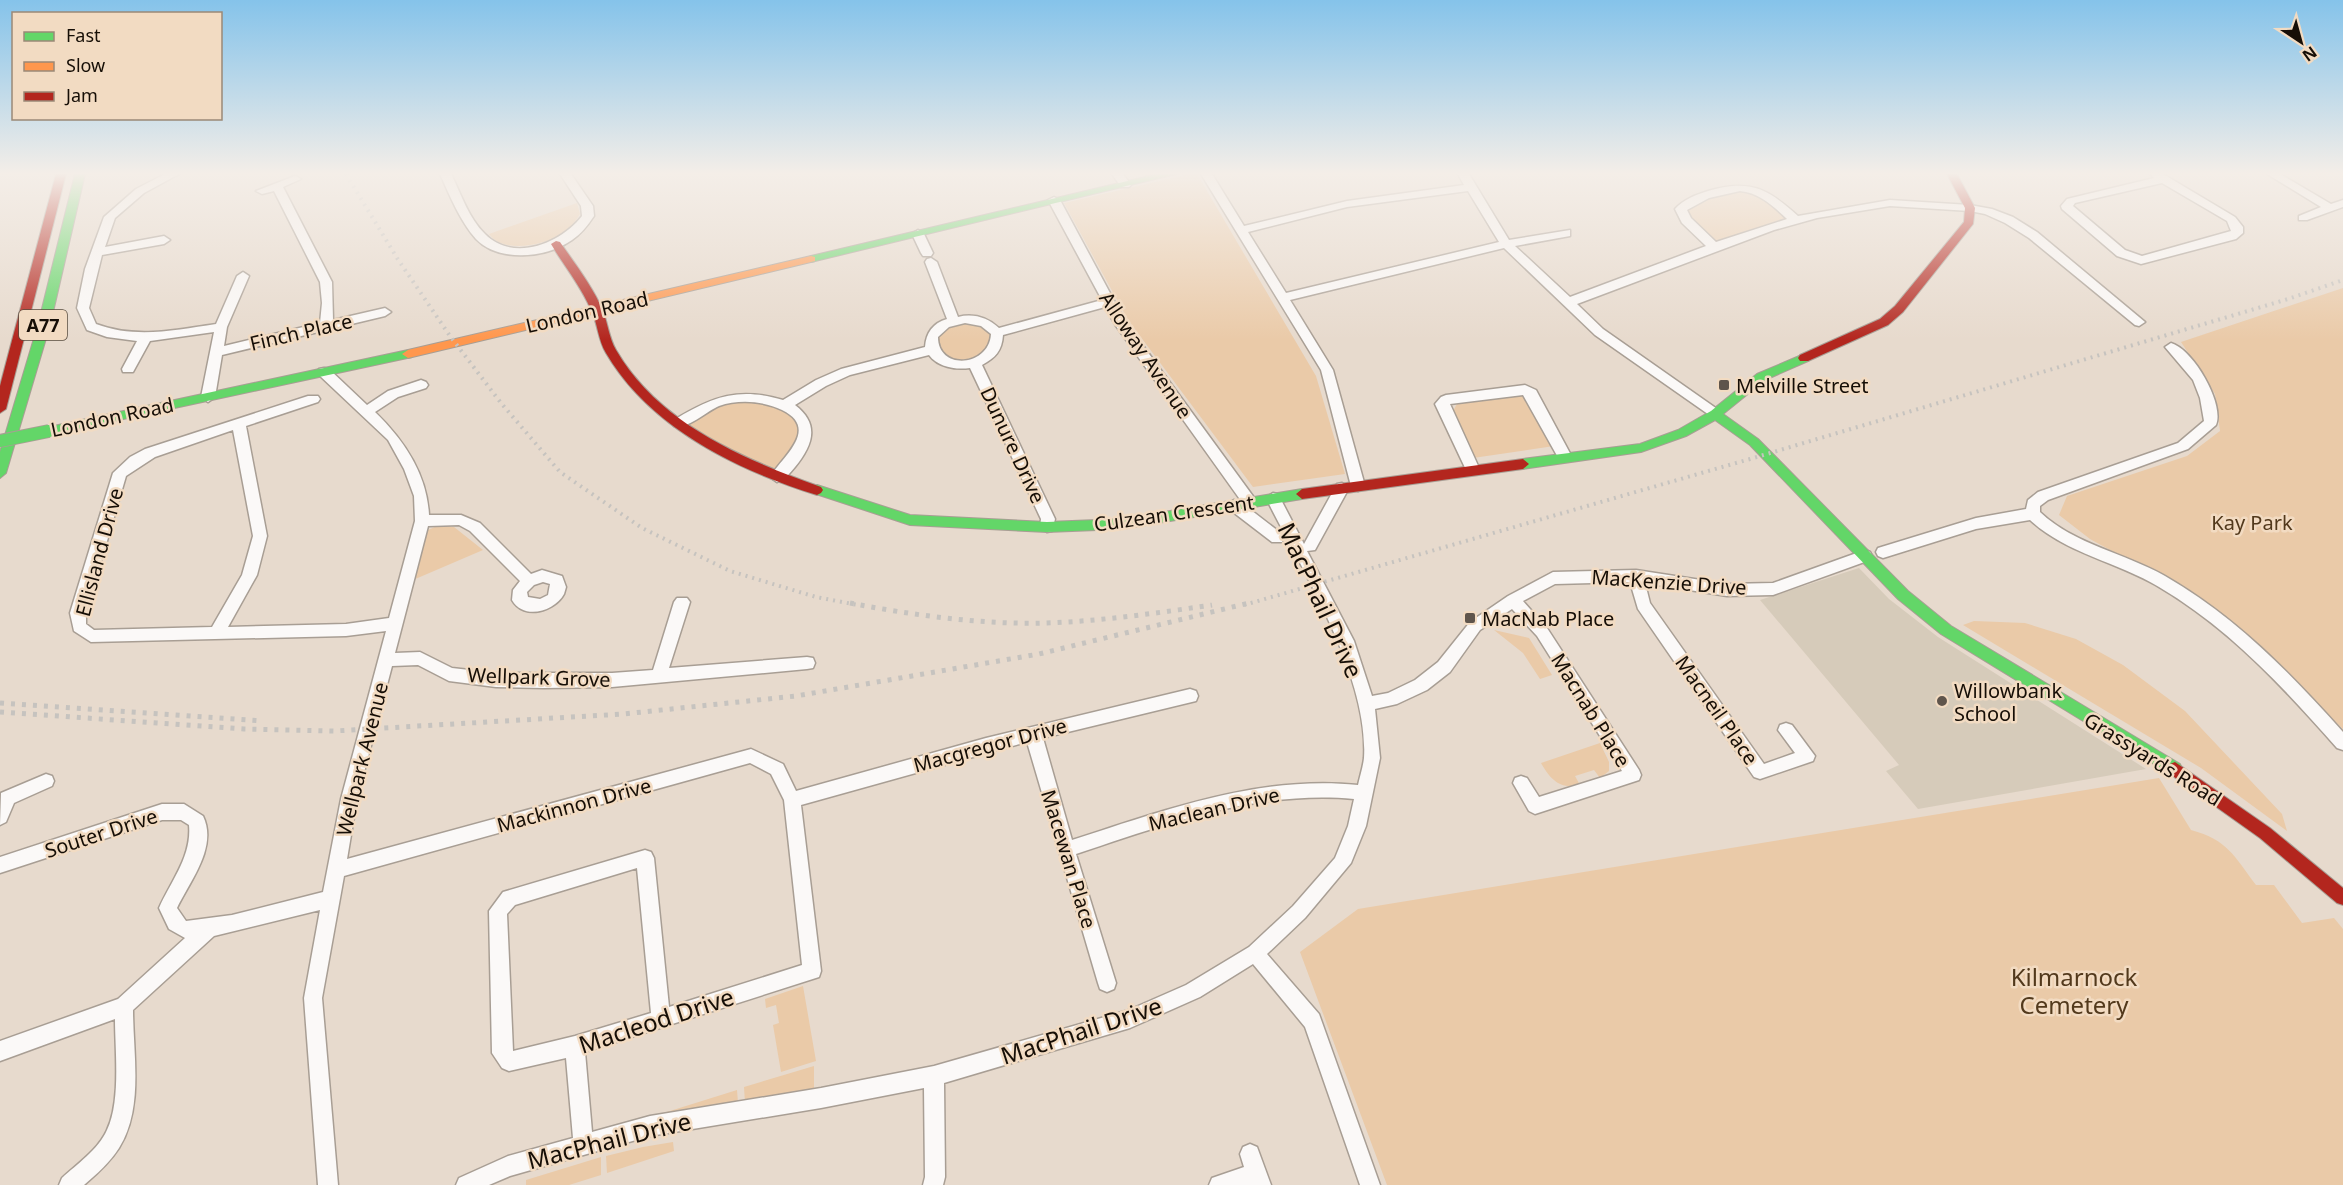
<svg xmlns="http://www.w3.org/2000/svg" width="2343" height="1185" viewBox="0 0 2343 1185" font-family="'Noto Sans',sans-serif">
  <rect width="100%" height="100%" fill="#e7dacd"/>
  <path fill="#d6cbba" d="M1859 568 1889 599 1938 637 2146 769 1918 809 1886 771 1899 765 1760 600Z"/>
  <g fill="#eacaa8">
    <path d="M1190 174H1197L1316 376 1345 474 1253 487 1128 320 1064 203Z"/>
    <path d="M1729 188 1756 190 1795 220 1714 247 1681 209Z"/>
    <path d="M577 203 580 214C575 222 569 230 561 235 543 245 503 254 489 234Z"/>
    <path d="M2343 288V729L2212 606 2090 539 2059 515 2067 496 2187 456 2220 431 2215 394 2181 342Z"/>
    <path d="M961 322C976 324 987 324 993 339L980 356 959 361 941 355 937 337 949 326Z"/>
    <path d="M1519 394 1531 403 1554 446 1473 458 1452 413 1458 402Z"/>
    <path d="M744 396 796 413 804 439 777 477 679 423 708 405Z"/>
    <path d="M439 525 454 527 483 550 413 580 426 531Z"/>
    <path d="M1974 621 2025 623 2076 639 2123 665 2185 711 2282 814 2287 831 2201 768 1963 625Z"/>
    <path d="M1494 630 1529 638 1552 675 1540 679 1523 653Z"/>
    <path d="M1600 743 1609 762V771L1600 778 1594 770 1575 776 1580 785C1560 790 1550 779 1541 763Z"/>
    <path d="M2159 778 2191 830C2228 840 2234 856 2256 885H2274L2302 923 2334 918 2343 929V1185H1387L1300 952 1358 909Z"/>
    <path d="M803 986 816 1061 781 1072 773 1025 779 1023 776 1005 766 1008 765 999Z"/>
    <path d="M814 1066V1089L745 1103 744 1087Z"/>
    <path d="M737 1090 738 1103 654 1116Z"/>
    <path d="M673 1142 674 1151 607 1173 606 1156 643 1147Z"/>
    <path d="M601 1157V1175L569 1185H526V1180Z"/>
  </g>
  <g fill="none" stroke-linecap="round" stroke-linejoin="round">
    <g stroke="#a89e94" stroke-width="3">
      <g id="street">
        <path d="M165 174H179L144 193 115 218 105 247 164 236 170 240 164 244 102 255 89 308 96 324C136 339 175 330 216 324L237 276 243 272 249 276 227 327 224 346 320 323 322 303 320 282 274 191 262 194 256 191 295 176 301 179 283 187 332 282 333 320 385 308 391 312 385 316 222 355 215 397 208 402 201 397 214 332 150 341 133 372H123L122 369 137 341 107 337 87 330 77 308 85 269 104 217 136 189Z"/>
        <path d="M440 174H451C461 194 469 219 485 234 514 263 561 243 582 216L581 206 560 174H571L593 206 594 216C588 225 581 234 572 240 547 258 499 263 476 239 460 221 450 196 440 174Z"/>
        <path d="M1112 174H1123L1131 185 1129 187H1121Z"/>
        <path d="M1201 174H1212L1244 226 1347 201 1464 185 1458 174H1469L1509 240 1570 230V236L1515 246 1570 297 1706 246 1682 223 1675 209C1684 199 1696 195 1708 191 1750 179 1767 188 1798 216L1890 200 1970 205 1992 209 2013 217 2037 232 2145 322 2139 326 2135 325 2029 238 2005 223 1985 214 1970 211 1890 206 1817 218 1774 230 1577 304 1603 329 1720 411 1722 414 1720 417 1715 419 1595 335 1504 248 1290 300 1333 370 1365 486 1358 491 1351 486 1321 370ZM1468 191 1499 242 1286 293 1248 232 1347 207ZM1740 191C1760 193 1773 206 1787 219L1716 242 1691 218 1687 210 1709 198Z"/>
        <path d="M2150 174H2163L2235 217 2243 227V233L2236 239 2141 264 2117 256 2062 209 2061 206 2067 199 2154 178ZM2162 183 2227 221 2231 231 2142 256 2125 250 2073 206 2075 203Z"/>
        <path d="M2267 174H2280L2331 204 2343 200V207L2307 220H2299V216L2321 207Z"/>
        <path d="M1054 197 1060 200 1125 321 1255 499 1257 503 1255 507H1247L1282 534 1284 538 1282 542H1272L1229 509 1227 505 1234 500 1244 505 1116 326 1105 307 1003 335C1002 351 995 358 982 365L1055 519 1052 531 1047 532 1040 527 1041 519 970 368C955 370 938 367 929 355L850 375 826 386 795 405C820 424 813 445 795 467 790 473 785 480 777 482L770 477C781 458 821 429 782 410 764 401 739 399 719 406 707 411 687 430 674 426L672 423 674 420C713 396 739 387 783 400L816 380 841 369 925 347C926 333 933 323 947 319L925 262 927 259 931 258 937 262 958 317C974 313 988 318 999 328L1102 300 1048 200ZM965 323 981 326 991 334C989 367 938 371 938 337L949 327Z"/>
        <path d="M918 230 924 234 933 253 931 256H923L921 253 912 234Z"/>
        <path d="M2171 343C2193 349 2225 404 2216 425L2188 449 2048 500 2040 506V512C2075 545 2125 553 2165 576 2236 617 2289 672 2343 732V750L2337 748C2283 687 2230 629 2159 587 2117 562 2065 553 2030 520L1976 529 1883 558 1878 556 1876 552 1878 548 1976 518 2026 509 2028 500 2038 492 2178 443 2204 421 2200 398 2193 380 2165 347Z"/>
        <path d="M324 368 329 369 367 405 388 391 421 380 426 382 428 385 426 388 398 397 375 412C404 440 427 474 429 515H461L480 523 531 574 542 570 562 576 566 587 564 594C555 611 524 621 512 600L513 590 520 581 470 531 459 525 428 526 395 653 420 652 452 668 496 673H612L653 670 674 602 677 598H687L690 602 669 668 807 657 813 658 815 663 813 668 807 669 612 687 544 688 496 687 449 681 418 665 392 666 357 799 347 859 751 749 783 764 796 791 986 738 1190 689 1196 691 1198 696 1196 701 1043 738 1072 840C1166 810 1258 775 1358 785 1360 776 1363 767 1364 758 1369 676 1302 570 1266 498L1273 493 1278 494 1304 544 1337 484 1342 483 1349 488 1315 550 1307 551 1354 641 1372 696 1388 693 1415 680 1438 662 1470 622 1508 596 1553 572 1636 570 1727 584 1773 583 1865 550 1870 552 1872 556 1870 560 1773 595 1727 596 1645 583 1650 603 1764 764 1795 753 1778 730 1780 725 1786 723 1792 725 1815 756 1813 761 1760 779 1754 777 1638 609 1630 582 1555 584 1523 601 1547 628 1639 770 1641 775 1639 780 1535 814 1529 811 1513 783 1515 778 1521 776 1527 778 1539 797 1622 771 1537 636 1512 609 1480 630 1450 672 1427 690 1397 704 1375 709 1380 758 1366 826 1351 863 1305 918 1267 954 1319 1014 1380 1185H1360L1305 1027 1253 964 1200 997 1130 1028 944 1083 945 1177 943 1185H923L925 1177 924 1088 821 1108 650 1136 510 1176 489 1185H456L459 1178 508 1156 573 1138 566 1058 509 1071 502 1068 492 1053 489 911 503 892 645 850 651 852 654 858 669 1007 802 965 784 800 771 774 750 763 344 876 322 998 338 1185H318L304 998 320 910 214 936 133 1010C133 1054 144 1108 119 1148 110 1162 97 1174 84 1185H59L62 1178C77 1164 98 1150 107 1130 121 1101 115 1051 115 1019L0 1061V1041L118 999 185 938 169 929 159 908C171 881 192 856 189 825L181 820H162L0 873V857L162 804H184L203 816C218 847 190 881 177 908L186 921 232 915 323 892 341 799 386 631 346 636 91 642 74 631 70 613 113 473 130 457 145 449 308 396H318L320 399 318 402 246 426 267 536 257 575 228 627 346 624 389 618 415 521 414 496 404 469 388 440 319 375 318 372 319 369ZM233 430 253 536 242 575 212 627 94 630 86 624V613L126 476 155 457ZM543 582 550 584 548 595 540 599 528 597 527 592 534 585ZM1027 742 1098 983 1100 989 1107 992 1114 989 1116 983 1076 854C1167 824 1257 790 1354 799L1348 826 1335 858 1293 906 1249 947 1186 985 1129 1010 934 1066 821 1088 650 1116 592 1132 585 1052 819 977 821 971 801 805ZM637 868 651 1013 575 1036 513 1051 507 914 515 905Z"/>
        <path d="M1525 385 1536 390 1572 457 1570 461H1560L1523 395 1450 404 1480 470 1478 474H1468L1435 404 1441 397 1446 395Z"/>
        <path d="M46 774 52 776 54 781 52 786 14 803 6 822 0 825 1 793Z"/>
        <path d="M1250 1144 1257 1147 1271 1185H1209L1212 1178 1244 1167 1240 1154 1243 1147Z"/>
      </g>
    </g>
    <g stroke="#a89e94" stroke-width="2">
      <g id="fast">
        <path d="M75 174H85L50 325 6 473 0 478V452L38 325Z"/>
        <path d="M1157 174H1176L811 262 806 259 811 256Z"/>
        <path d="M408 350 414 354 412 357 49 435 43 431 49 427Z"/>
        <path d="M1804 354 1808 355 1810 358 1808 361 1765 380 1723 414 1758 439 1908 591 1951 626 2180 764 2182 769 2180 774 2175 776 2170 774 1941 634 1898 599 1750 445 1715 420 1686 436 1641 452 1523 469 1517 464 1523 459 1640 444 1678 430 1711 411 1757 374Z"/>
        <path d="M817 485 910 515 1047 522 1122 519 1302 489 1308 494 1302 499 1122 529 1047 532 910 525 813 493 811 490Z"/>
      </g>
    </g>
    <g stroke="#a89e94" stroke-width="2">
      <path id="slow" d="M811 256 815 257V261L408 358 402 354 408 350Z"/>
    </g>
    <g stroke="#a89e94" stroke-width="2">
      <g id="jam">
        <path d="M56 174H66L6 409 0 413V386Z"/>
        <path d="M1947 174H1957L1975 208 1973 224 1903 312 1888 325 1808 361H1800L1798 358 1800 355 1880 319 1895 306 1964 222 1965 208Z"/>
        <path d="M556 241 560 242C575 264 593 287 603 311 608 324 609 338 616 350 659 424 745 460 821 487L823 490 821 493 817 495C737 470 650 428 606 353 598 340 598 324 591 310 581 286 564 266 551 244Z"/>
        <path d="M1523 459 1529 464 1523 469 1302 499 1296 494 1302 489Z"/>
        <path d="M2175 762 2270 828 2343 888V905L2337 903 2260 838 2170 774 2168 769 2170 764Z"/>
      </g>
    </g>
    <use href="#street" fill="#fbf9f8" fill-rule="evenodd"/>
    <use href="#fast" fill="#63d668" fill-rule="evenodd"/>
    <use href="#slow" fill="#ff974d" fill-rule="evenodd"/>
    <use href="#jam" fill="#b3261e" fill-rule="evenodd"/>
    <g stroke="#c6c3bf" stroke-width="4" stroke-dasharray="2 5" stroke-linecap="butt">
      <path d="M346 174 397 258 450 336 501 403 560 472 642 528 730 571 816 597 858 605"/>
      <path d="M1244 605 1750 459 2288 299 2343 280"/>
    </g>
    <g stroke="#c6c3bf" stroke-width="5" stroke-dasharray="4 7" stroke-linecap="butt">
      <path d="M850 603C912 615 983 625 1047 623 1102 621 1157 613 1212 605"/>
      <path d="M0 703 263 721"/>
      <path d="M0 712 244 729 334 731 623 714 796 696 1039 654 1249 603"/>
    </g>
    <g stroke="#a89e94" stroke-width="14" stroke-linecap="butt">
      <path id="fast-bridge" d="M0 441 49 431"/>
    </g>
    <use href="#fast-bridge" stroke="#63d668" stroke-width="12"/>
  </g>
  <linearGradient id="sky" x2="0" y2="1"><stop stop-color="#85c3ea"/><stop offset="0.51" stop-color="#f4eee8"/><stop offset="1" stop-color="#f4eee8" stop-opacity="0"/></linearGradient>
  <rect width="2343" height="340" fill="url(#sky)"/>
  <g fill="#5f554c" stroke="#f2dbc2" stroke-width="2">
    <rect x="1718" y="379" width="12" height="12" rx="3"/>
    <rect x="1464" y="612" width="12" height="12" rx="3"/>
    <circle cx="1942" cy="701" r="6"/>
  </g>
  <g text-anchor="middle" dominant-baseline="central" stroke-width="5" stroke-linejoin="round" paint-order="stroke">
    <rect fill="#f2dbc2" stroke="#584c3e" stroke-width="1.5" x="19" y="310" width="48" height="30" rx="4.5"/>
    <g font-size="18" font-weight="bold" fill="#160e06">
      <text x="43" y="325">A77</text>
    </g>
    <g font-size="20" fill="#160e06" stroke="#f2dbc2">
      <text transform="translate(587 312) rotate(-13)">London Road</text>
      <text transform="translate(301 332) rotate(-13)">Finch Place</text>
      <text transform="translate(1146 355) rotate(56)">Alloway Avenue</text>
      <text transform="translate(112 417) rotate(-12)">London Road</text>
      <text transform="translate(1013 445) rotate(65)">Dunure Drive</text>
      <text transform="translate(1174 513) rotate(-8)">Culzean Crescent</text>
      <text transform="translate(99 552) rotate(-75)">Ellisland Drive</text>
      <text transform="translate(1669 582) rotate(4)">MacKenzie Drive</text>
      <text transform="translate(539 677) rotate(2)">Wellpark Grove</text>
      <text transform="translate(1591 710) rotate(58)">Macnab Place</text>
      <text transform="translate(1717 710) rotate(55)">Macneil Place</text>
      <text transform="translate(990 745) rotate(-15)">Macgregor Drive</text>
      <text transform="translate(362 759) rotate(-76)">Wellpark Avenue</text>
      <text transform="translate(2153 759) rotate(32)">Grassyards Road</text>
      <text transform="translate(574 805) rotate(-15)">Mackinnon Drive</text>
      <text transform="translate(1214 809) rotate(-13)">Maclean Drive</text>
      <text transform="translate(101 833) rotate(-18)">Souter Drive</text>
      <text transform="translate(1069 859) rotate(73)">Macewan Place</text>
    </g>
    <g font-size="20" fill="#160e06" stroke="#f2dbc2" text-anchor="start">
      <text x="1736" y="385">Melville Street</text>
      <text x="1482" y="618">MacNab Place</text>
      <text x="1954" y="690">Willowbank<tspan x="1954" dy="23">School</tspan></text>
    </g>
    <g font-size="20" fill="#52391c" stroke="#f2dbc2">
      <text x="2252" y="522">Kay Park</text>
    </g>
    <g font-size="24" fill="#160e06" stroke="#f2dbc2">
      <text transform="translate(1321 600) rotate(65)">MacPhail Drive</text>
      <text transform="translate(656 1020) rotate(-18)">Macleod Drive</text>
      <text transform="translate(1081 1030) rotate(-18)">MacPhail Drive</text>
      <text transform="translate(609 1140) rotate(-14)">MacPhail Drive</text>
    </g>
    <g font-size="24" fill="#52391c" stroke="#f2dbc2">
      <text x="2074" y="976">Kilmarnock<tspan x="2074" dy="28">Cemetery</tspan></text>
    </g>
  </g>
  <rect x="12" y="12" width="210" height="108" fill="#f2dbc2" stroke="#9a8977" stroke-width="1.5"/>
  <rect x="24" y="32" width="30" height="9" fill="#63d668" stroke="#9a8977" stroke-width="1.5"/>
  <text x="66" y="42" font-size="18" fill="#160e06">Fast</text>
  <rect x="24" y="62" width="30" height="9" fill="#ff974d" stroke="#9a8977" stroke-width="1.5"/>
  <text x="66" y="72" font-size="18" fill="#160e06">Slow</text>
  <rect x="24" y="92" width="30" height="9" fill="#b3261e" stroke="#9a8977" stroke-width="1.5"/>
  <text x="66" y="102" font-size="18" fill="#160e06">Jam</text>
  <g transform="translate(2301 42) rotate(144)" stroke="#f2dbc2" stroke-width="4.5" paint-order="stroke">
  <path d="M0-4.5L10 22L0 15L-10 22Z" fill="#160e06"/>
  <text y="-9" font-size="16" font-weight="bold" text-anchor="middle" fill="#160e06">N</text>
  </g>
</svg>
